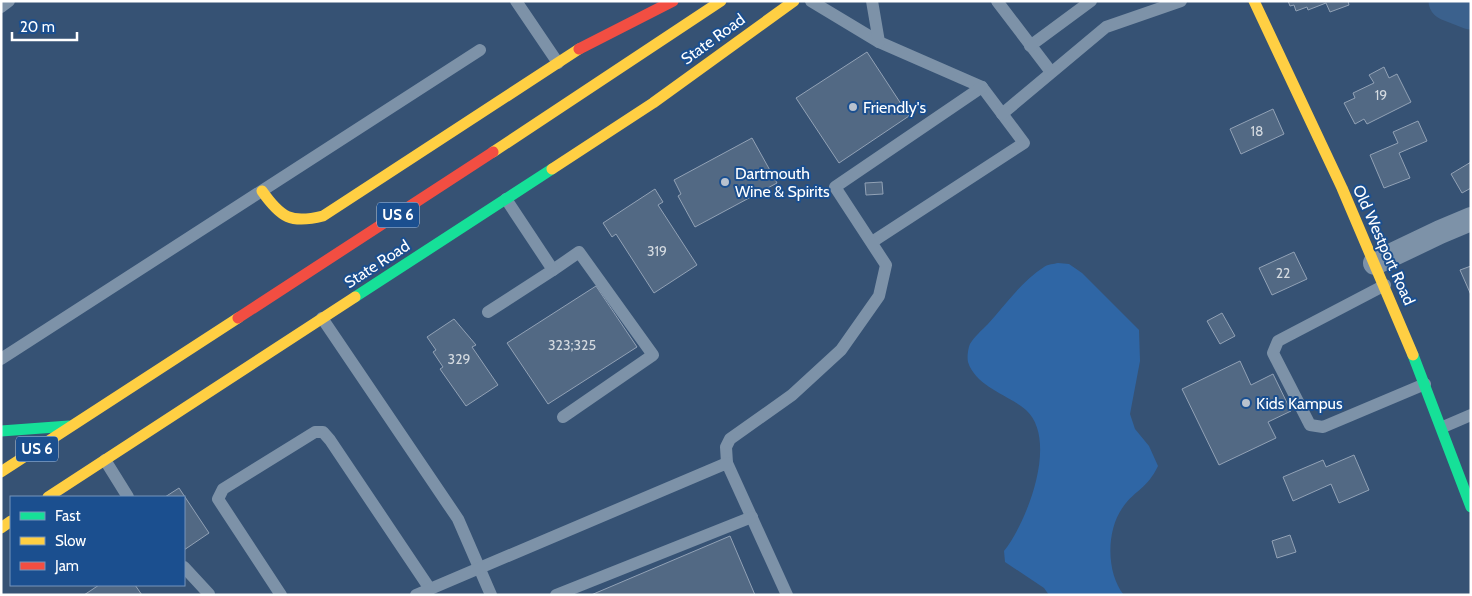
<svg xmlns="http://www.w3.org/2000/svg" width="1472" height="596" viewBox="0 0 1472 596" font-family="Cabin,sans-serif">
  <rect width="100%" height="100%" fill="#365274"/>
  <path fill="#2f66a5" d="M1058 263 1069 264 1082 273 1139 330 1140 361 1130 414 1135 429 1149 446 1158 466C1147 489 1135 490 1123 507 1106 530 1106 573 1124 595H1049L1044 588 1005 562 1004 551C1027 522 1059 440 1026 410 1009 395 976 387 968 362 967 358 968 348 970 344 974 337 982 330 988 324 1005 305 1022 281 1044 267 1048 264 1054 264 1058 263Z"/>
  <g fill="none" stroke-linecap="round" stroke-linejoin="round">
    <path stroke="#3b618d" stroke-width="39" d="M1448 1 1471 10"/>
  </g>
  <g fill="#526984" stroke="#92a2b6">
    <path d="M1288 1H1348L1349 5 1330 12 1326 3 1308 10 1307 7 1296 11 1294 5 1290 6Z"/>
    <path d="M867 52 909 116 839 163 796 98Z"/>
    <path d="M1384 67 1389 78 1397 74 1411 102 1367 124 1364 119 1355 124 1344 103 1355 98 1353 93 1374 83 1369 75Z"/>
    <path d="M1273 109 1284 134 1241 154 1230 129Z"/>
    <path d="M1418 121 1427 141 1399 153 1410 178 1384 188 1370 155 1398 143 1393 132Z"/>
    <path d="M752 138 777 183 695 227 678 196 681 194 674 180Z"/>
    <path d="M1471 162V188L1462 193 1451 174Z"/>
    <path d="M882 182 883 194 866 195 865 183Z"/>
    <path d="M655 189 663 202 658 205 697 265 654 293 616 234 612 237 603 223Z"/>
    <path d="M1294 252 1307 279 1272 295 1259 268Z"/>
    <path d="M1471 266V295L1460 270Z"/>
    <path d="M596 286 637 347 548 404 507 343Z"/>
    <path d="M1222 313 1235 336 1220 344 1207 321Z"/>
    <path d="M454 319 476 345 472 347 498 385 466 406 440 369 443 367 433 352 436 350 427 337Z"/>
    <path d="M1240 361 1251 385 1273 374 1291 411 1268 422 1276 438 1219 465 1182 389Z"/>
    <path d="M1354 455 1369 490 1339 503 1331 484 1293 501 1283 477 1323 460 1326 467Z"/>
    <path d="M179 488 209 533 184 550V497H165Z"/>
    <path d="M1290 535 1296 552 1277 558 1272 541Z"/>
    <path d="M730 536 755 595H591Z"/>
    <path d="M99 585H135L142 595H84Z"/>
  </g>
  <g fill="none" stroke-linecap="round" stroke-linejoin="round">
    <g stroke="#7d92a8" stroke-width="12">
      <path d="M516 1 558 63"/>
      <path d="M811 1 879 42 982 87 1024 143 872 242"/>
      <path d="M872 1 879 42"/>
      <path d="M997 1 1051 72"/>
      <path d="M1 7 9 1"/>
      <path d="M1030 46 1091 1"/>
      <path d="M1002 114 1106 27 1181 1"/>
      <path d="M553 270 579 252 653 355 563 417"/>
      <path d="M1385 285 1278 341 1273 353 1310 425 1323 427 1425 384"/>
      <path d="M488 312 553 270 506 199"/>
      <path d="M322 318 458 519 491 595"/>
      <path d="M1 359 480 50"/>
      <path d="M1443 427 1471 415"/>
      <path d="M105 460 128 497"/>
      <path d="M727 463 726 447 730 439 792 395 841 350 879 296 886 265 835 187 982 87"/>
      <path d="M184 567 209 594"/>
      <path d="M281 595 218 499 223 489 315 432H323L330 440 430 589"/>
      <path d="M416 595 727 463 787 595"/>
      <path d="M556 595 752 517"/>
    </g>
    <path stroke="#7d92a8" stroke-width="24" d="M1375 263 1440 232 1471 219"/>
    <g stroke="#16e098" stroke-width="11">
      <path d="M355 297 552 169"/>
      <path d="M1413 355 1471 507"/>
      <path d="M1 431 69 426"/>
    </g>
    <g stroke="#ffcf43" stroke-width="11">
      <path d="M1254 1 1342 188 1413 355"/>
      <path d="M493 152 721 1"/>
      <path d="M552 169 653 103 794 1"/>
      <path d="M262 191C281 218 291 224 323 216L579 49"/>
      <path d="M1 472 238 318"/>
      <path d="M48 497 355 297"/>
      <path d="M1 528 11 521"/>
    </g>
    <g stroke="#f24e42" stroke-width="11">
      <path d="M579 49 673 1"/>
      <path d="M238 318 493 152"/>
    </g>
  </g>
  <g fill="#b9c2ce" stroke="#1b4f8f" stroke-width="2">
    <circle cx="853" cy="107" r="5"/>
    <circle cx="725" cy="182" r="5"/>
    <circle cx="1246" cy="403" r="5"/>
  </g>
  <g text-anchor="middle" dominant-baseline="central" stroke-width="4" stroke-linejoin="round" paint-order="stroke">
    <g font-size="14" fill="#d4dae0">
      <text x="1381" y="95">19</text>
      <text x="1257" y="131">18</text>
      <text x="657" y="251">319</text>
      <text x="1283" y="273">22</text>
      <text x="572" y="345">323;325</text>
      <text x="459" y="359">329</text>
    </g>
    <g fill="#1b4f8f" stroke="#bbcadd" stroke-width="1">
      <rect x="377" y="202.5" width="42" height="25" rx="4"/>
      <rect x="16" y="436.5" width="42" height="25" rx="4"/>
    </g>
    <g font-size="15" font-weight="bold" fill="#fff">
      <text x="398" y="215">US 6</text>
      <text x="37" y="449">US 6</text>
    </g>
    <g font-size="16" fill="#fff" stroke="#1b4f8f">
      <text transform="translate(713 39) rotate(-36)">State Road</text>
      <text transform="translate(1384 245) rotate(66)">Old Westport Road</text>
      <text transform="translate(377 264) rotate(-33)">State Road</text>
    </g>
    <g font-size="16" fill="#fff" stroke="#1b4f8f" text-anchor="start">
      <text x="863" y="107">Friendly's</text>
      <text x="735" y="173">Dartmouth<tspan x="735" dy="18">Wine &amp; Spirits</tspan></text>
      <text x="1256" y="403">Kids Kampus</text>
    </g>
  </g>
  <rect width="1472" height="596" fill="none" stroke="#ffffff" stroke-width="5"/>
  <rect x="10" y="496" width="175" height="90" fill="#1b4f8f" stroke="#7695bc"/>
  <rect x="20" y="512" width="25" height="8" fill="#16e098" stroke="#7695bc"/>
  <text x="55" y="521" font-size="15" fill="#ffffff">Fast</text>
  <rect x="20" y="537" width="25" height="8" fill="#ffcf43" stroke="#7695bc"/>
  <text x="55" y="546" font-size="15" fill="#ffffff">Slow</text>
  <rect x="20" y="562" width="25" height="8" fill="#f24e42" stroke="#7695bc"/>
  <text x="55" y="571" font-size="15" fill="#ffffff">Jam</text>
  <path d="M12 32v8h65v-8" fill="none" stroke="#ffffff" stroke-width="2.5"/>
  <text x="20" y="32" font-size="15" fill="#ffffff" stroke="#1b4f8f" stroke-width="4" paint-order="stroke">20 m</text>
</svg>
